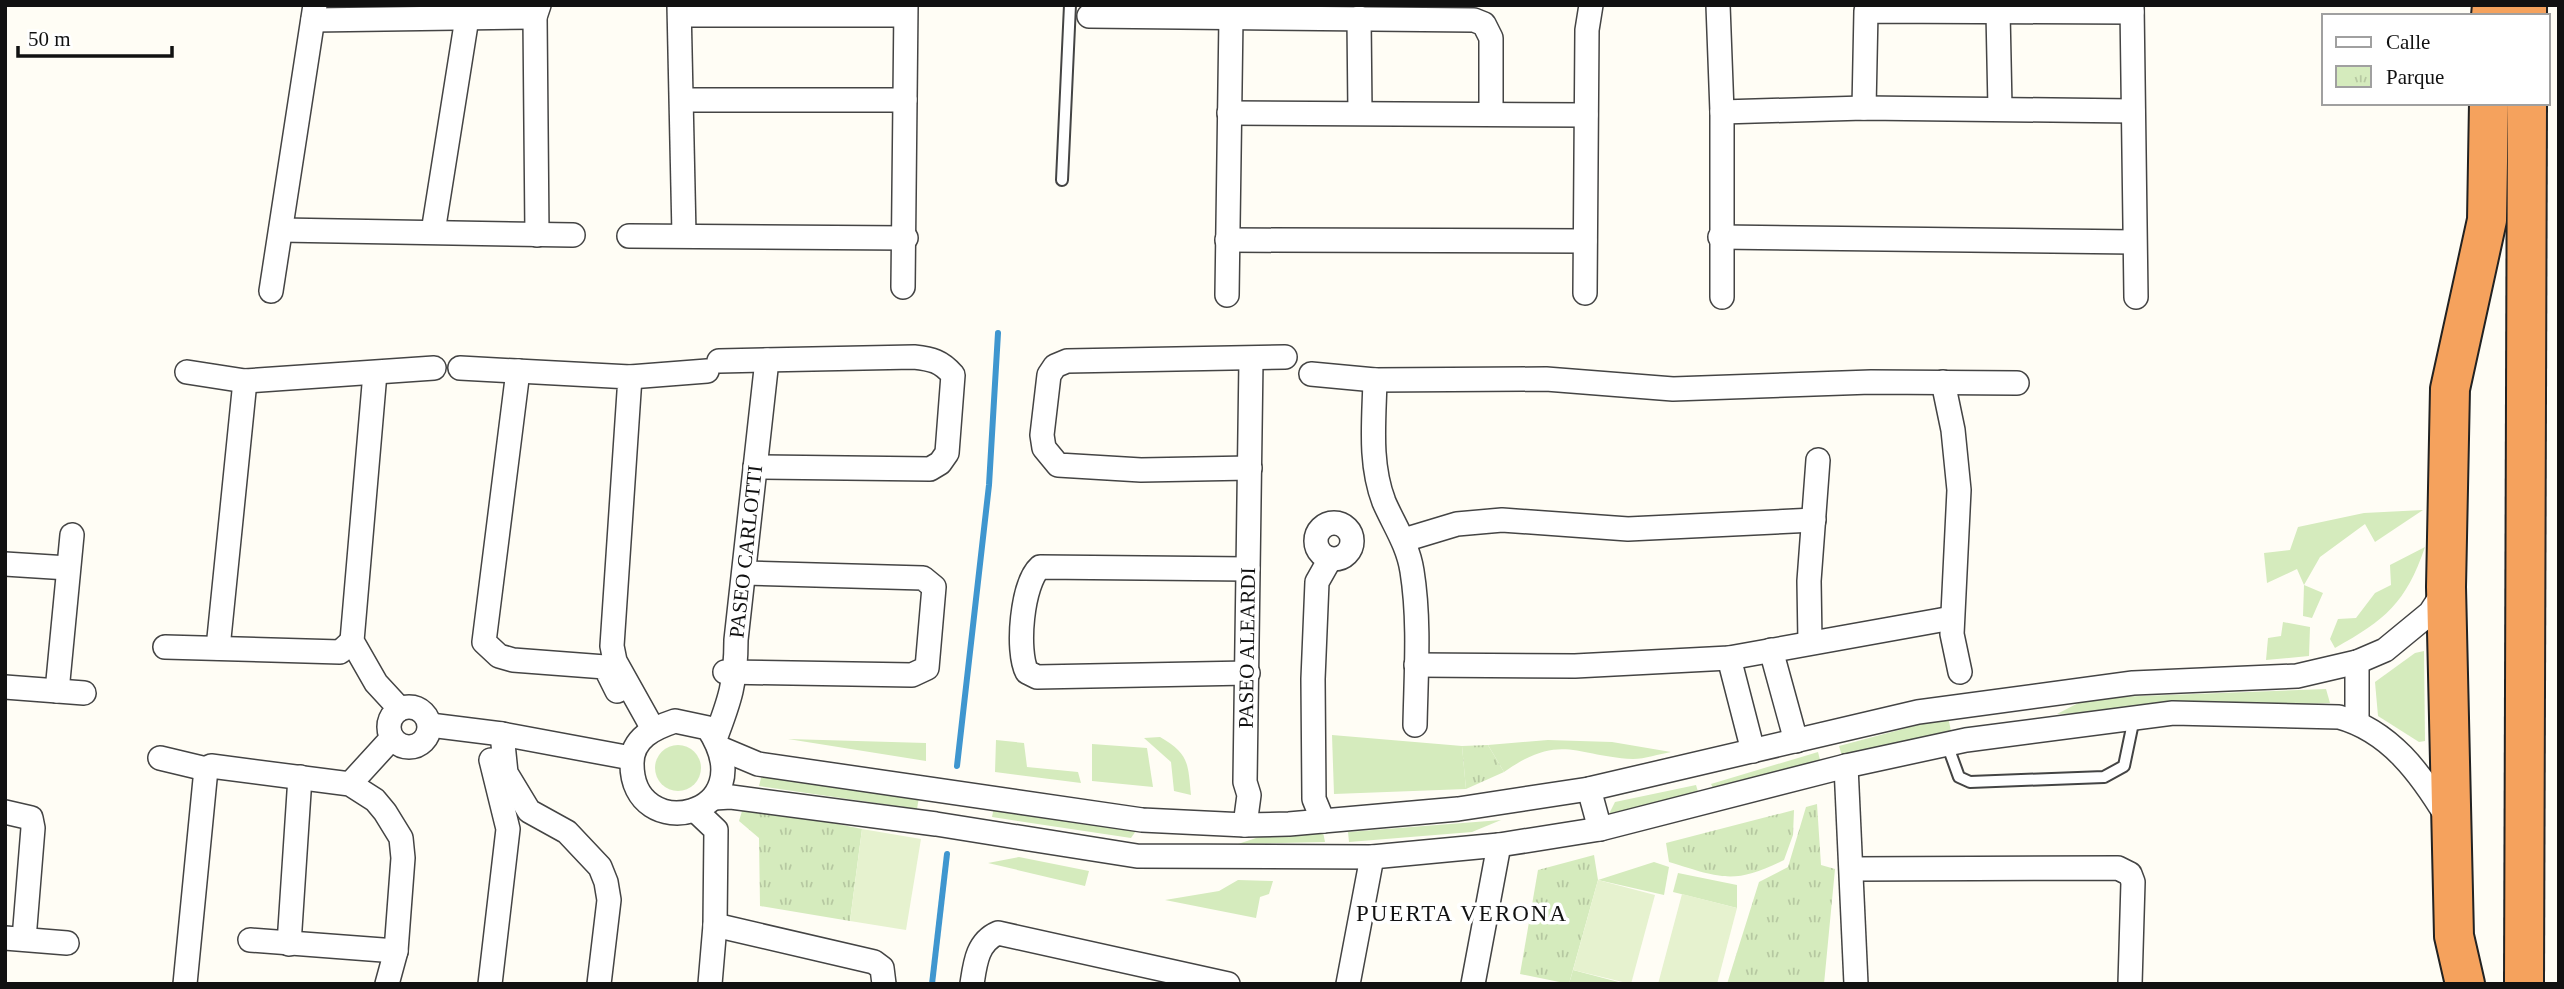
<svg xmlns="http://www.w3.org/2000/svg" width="2564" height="989" viewBox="0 0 2564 989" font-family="Georgia,serif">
  <defs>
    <pattern id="park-tufts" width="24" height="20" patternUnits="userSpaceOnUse" patternTransform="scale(1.75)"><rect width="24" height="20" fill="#d5ebbd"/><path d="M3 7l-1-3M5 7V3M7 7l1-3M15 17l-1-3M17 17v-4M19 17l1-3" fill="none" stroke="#b6c8a1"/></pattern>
  </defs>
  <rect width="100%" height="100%" fill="#fffdf5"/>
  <g fill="#d5ebbd">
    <path d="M2423 510 2375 542 2365 524 2320 557 2304 585 2323 593 2312 618 2303 616 2304 585 2297 569 2267 583 2264 553 2290 550 2298 527 2364 513Z"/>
    <path d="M2425 547C2406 603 2385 620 2335 648L2330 639 2338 619 2356 618 2375 593 2391 585 2390 565Z"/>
    <path d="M2283 622 2310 627 2309 656 2266 660 2268 638 2281 636Z"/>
    <path d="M2424 651 2425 741 2419 742 2378 716 2375 682 2415 653Z"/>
    <path d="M2326 689 2330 703 2057 714 2088 698Z"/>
    <path d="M1948 717 1951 731 1842 756 1839 746Z"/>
    <path d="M1332 735 1462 746 1466 789 1334 794Z"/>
    <path d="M1160 737C1189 754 1188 763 1191 795L1174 791 1171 762 1144 738Z"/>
    <path d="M788 739 926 743V761Z"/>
    <path d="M996 740 1024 743 1027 767 1078 772 1081 783 995 772Z"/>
    <path d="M1548 740 1612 742 1671 752C1659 754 1645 759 1633 759 1575 756 1561 732 1504 772L1488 745Z"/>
    <path d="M1092 744 1147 748 1153 787 1092 781Z"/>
    <circle cx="678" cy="768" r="23"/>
    <path d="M1818 752 1821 764 1715 792 1711 784Z"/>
    <path d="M762 774 919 797 917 809 759 786Z"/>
    <path d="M1696 785 1699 795 1608 816 1615 802Z"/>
    <path d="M994 807 1138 828 1131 838 992 817Z"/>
    <path d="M1501 820 1472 832 1349 842 1348 832Z"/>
    <path d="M1274 832H1323L1325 842 1238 844Z"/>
    <path d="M1019 857 1089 871 1085 886 988 863Z"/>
    <path d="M1654 862 1669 867 1664 895 1598 880Z"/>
    <path d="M1678 873 1737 885V908L1673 892Z"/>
    <path d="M1238 880 1273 881 1269 894 1260 897 1256 918 1165 900 1219 891Z"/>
    <path d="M1573 970 1626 984H1569Z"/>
  </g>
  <g fill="url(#park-tufts)">
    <path d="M1488 745 1504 772 1466 789 1462 746Z"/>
    <path d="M1817 804 1821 865 1835 869 1824 984H1727L1759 882 1788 867 1806 807Z"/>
    <path d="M1794 810 1793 835 1784 860C1734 885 1721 878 1669 862L1666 843Z"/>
    <path d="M742 811 799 816 862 829 850 921 760 906 759 838 739 821Z"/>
    <path d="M1594 855 1598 880 1569 984 1520 974 1538 870Z"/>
  </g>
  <g fill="#e6f2cf">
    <path d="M862 829 921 839 906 930 850 921Z"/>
    <path d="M1598 880 1655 895 1631 984 1573 970Z"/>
    <path d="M1682 894 1737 908 1717 984H1658Z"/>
  </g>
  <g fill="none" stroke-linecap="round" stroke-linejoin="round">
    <g stroke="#3f96cf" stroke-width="6">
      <path d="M957 766 989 485 998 333"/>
      <path d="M932 984 947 854"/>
    </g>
    <g stroke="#444" stroke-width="14">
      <g id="lane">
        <path d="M1062 180 1070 5"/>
        <path d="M1947 744 1959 777 1970 782 2104 777 2124 766 2134 718"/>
      </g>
    </g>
    <g stroke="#444" stroke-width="26">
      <g id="street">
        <path d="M679 5 684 235"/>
        <path d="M1718 5 1722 112V297"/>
        <path d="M2132 5 2136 297"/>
        <path d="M1998 12 2000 108"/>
        <path d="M680 15H905"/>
        <path d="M1089 16 1474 20 1484 24 1491 38V114"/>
        <path d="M1359 18 1360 113"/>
        <path d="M313 20 535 17"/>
        <path d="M683 100H905"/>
        <path d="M1864 108 1866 11 2132 12"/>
        <path d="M1722 112 1864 108 2133 111"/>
        <path d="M1229 113 1586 115"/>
        <path d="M281 230 573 235"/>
        <path d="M433 232 467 18"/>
        <path d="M537 235 535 17 539 5"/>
        <path d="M629 236 906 238"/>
        <path d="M1720 237 2134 242"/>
        <path d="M1227 240 1585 241"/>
        <path d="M903 287 906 5"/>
        <path d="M271 291 315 5"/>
        <path d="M1585 293 1587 30 1591 5"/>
        <path d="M1227 295 1231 17"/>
        <path d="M719 361 914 357C932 359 941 361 953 375L947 453 940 463 930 469 755 467"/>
        <path d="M460 368 630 377 612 646 615 661 653 729"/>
        <path d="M518 371 484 642 499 656 513 660 605 667 617 691"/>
        <path d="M187 372 245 381 434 368"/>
        <path d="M375 373 352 641 376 683 400 709"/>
        <path d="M1311 374 1375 380 1546 379 1673 389 1871 382 2017 383"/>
        <path d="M630 377 707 371"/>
        <path d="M1375 380C1374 421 1369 463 1384 502 1394 525 1408 545 1412 571 1420 621 1416 674 1415 725"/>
        <path d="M1943 382 1953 430 1959 490 1952 634 1960 672"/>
        <path d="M1250 468 1141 470 1058 465 1044 448 1042 435 1049 375 1055 366 1067 361 1285 357"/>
        <circle cx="1334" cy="541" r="18"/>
        <path d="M1404 540 1457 524 1502 520 1628 529 1814 520"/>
        <path d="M5 564 68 568"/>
        <path d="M1248 569 1040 567C1022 583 1016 651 1027 672L1037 677 1248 673"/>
        <path d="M1810 642 1809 581 1818 460"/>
        <path d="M165 647 340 652 352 641"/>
        <path d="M218 648 245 381"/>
        <path d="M1771 650 1796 741"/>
        <path d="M1729 658 1753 751"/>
        <path d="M2357 662V722"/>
        <path d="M1416 665 1575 666 1729 658 1952 618"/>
        <path d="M725 672 912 675 927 668 934 587 923 578 744 573"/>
        <path d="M5 687 84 693"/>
        <path d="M57 691 72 535"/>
        <circle cx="409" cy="727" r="20"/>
        <path d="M675 721 708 728C767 818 631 847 632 763 632 738 654 728 675 721Z"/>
        <path d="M430 725 502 734 631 758"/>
        <path d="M502 734 506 773 529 811 567 832 600 867 606 882 609 900 599 984"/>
        <path id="s1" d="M715 739C730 700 736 682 736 640L767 360"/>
        <path d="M720 748 758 764 1142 820 1245 825 1289 824 1458 809 1589 789 1918 712 2133 683 2297 676 2357 662 2385 650 2430 613 2445 590"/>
        <path d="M160 758 206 769"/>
        <path d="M1846 766 1856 984"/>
        <path d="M350 784 392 738"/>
        <path d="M1589 789 1600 829"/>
        <path d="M714 798 731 797 936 824 1137 856 1372 857 1499 845 1600 829 1846 766 1966 740 2173 713 2339 717C2390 731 2421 774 2447 817"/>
        <path d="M696 811 716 830 715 925 710 984"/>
        <path d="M5 812 31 818 33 828 24 939"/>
        <path d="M1323 821 1314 799 1313 679 1317 582 1330 559"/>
        <path id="s2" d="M1245 825 1249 795 1245 782 1251 360"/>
        <path d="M1853 869 2118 868 2130 874 2133 882 2130 984"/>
        <path d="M715 925 874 962 882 968 884 984"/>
        <path d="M5 938 67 943"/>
        <path d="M250 940 396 951"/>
        <path d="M289 944 300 777"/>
        <path d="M185 984 206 769 211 766 350 784 375 800 385 812 401 838 403 858 396 951 387 984"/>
        <path d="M490 984 508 829 491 760"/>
        <path d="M972 984C975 964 977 942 998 933L1228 984"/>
        <path d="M1348 984 1372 857"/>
        <path d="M1473 984 1499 845"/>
      </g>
    </g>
    <g stroke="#222" stroke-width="42">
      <g id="highway">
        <path d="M2491 16 2492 5"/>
        <path d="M2527 16V5"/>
        <path d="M2465 984 2454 936 2446 587 2450 389 2487 220 2489 103"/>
        <path d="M2524 984 2527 103"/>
      </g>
    </g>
    <use href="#lane" stroke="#fff" stroke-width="10"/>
    <use href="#street" stroke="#fff" stroke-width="23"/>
    <use href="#highway" stroke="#f5a25d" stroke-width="38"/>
  </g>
  <g text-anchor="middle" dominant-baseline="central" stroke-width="7" stroke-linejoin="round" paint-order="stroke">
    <g font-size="21" fill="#111" stroke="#fff">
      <text stroke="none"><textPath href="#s1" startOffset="191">PASEO CARLOTTI</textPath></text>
      <text stroke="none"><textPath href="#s2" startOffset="178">PASEO ALEARDI</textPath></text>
    </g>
    <g font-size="23" letter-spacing="2" fill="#111" stroke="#fff">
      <text x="1462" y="913">PUERTA VERONA</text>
    </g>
  </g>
  <rect width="2564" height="989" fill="none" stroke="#111111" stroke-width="14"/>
  <rect x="2322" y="14" width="228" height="91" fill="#ffffff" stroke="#a0a0a0" stroke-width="2"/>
  <rect x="2336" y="37" width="35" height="10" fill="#ffffff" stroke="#a0a0a0" stroke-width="2"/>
  <text x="2386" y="49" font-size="21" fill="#111111">Calle</text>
  <rect x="2336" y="66" width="35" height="21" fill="url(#park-tufts)" stroke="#a0a0a0" stroke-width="2"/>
  <text x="2386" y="84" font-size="21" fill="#111111">Parque</text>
  <path d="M18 46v10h154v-10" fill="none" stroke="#111111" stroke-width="3.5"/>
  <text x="28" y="46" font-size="21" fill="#111111" stroke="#ffffff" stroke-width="5" paint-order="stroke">50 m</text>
</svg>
